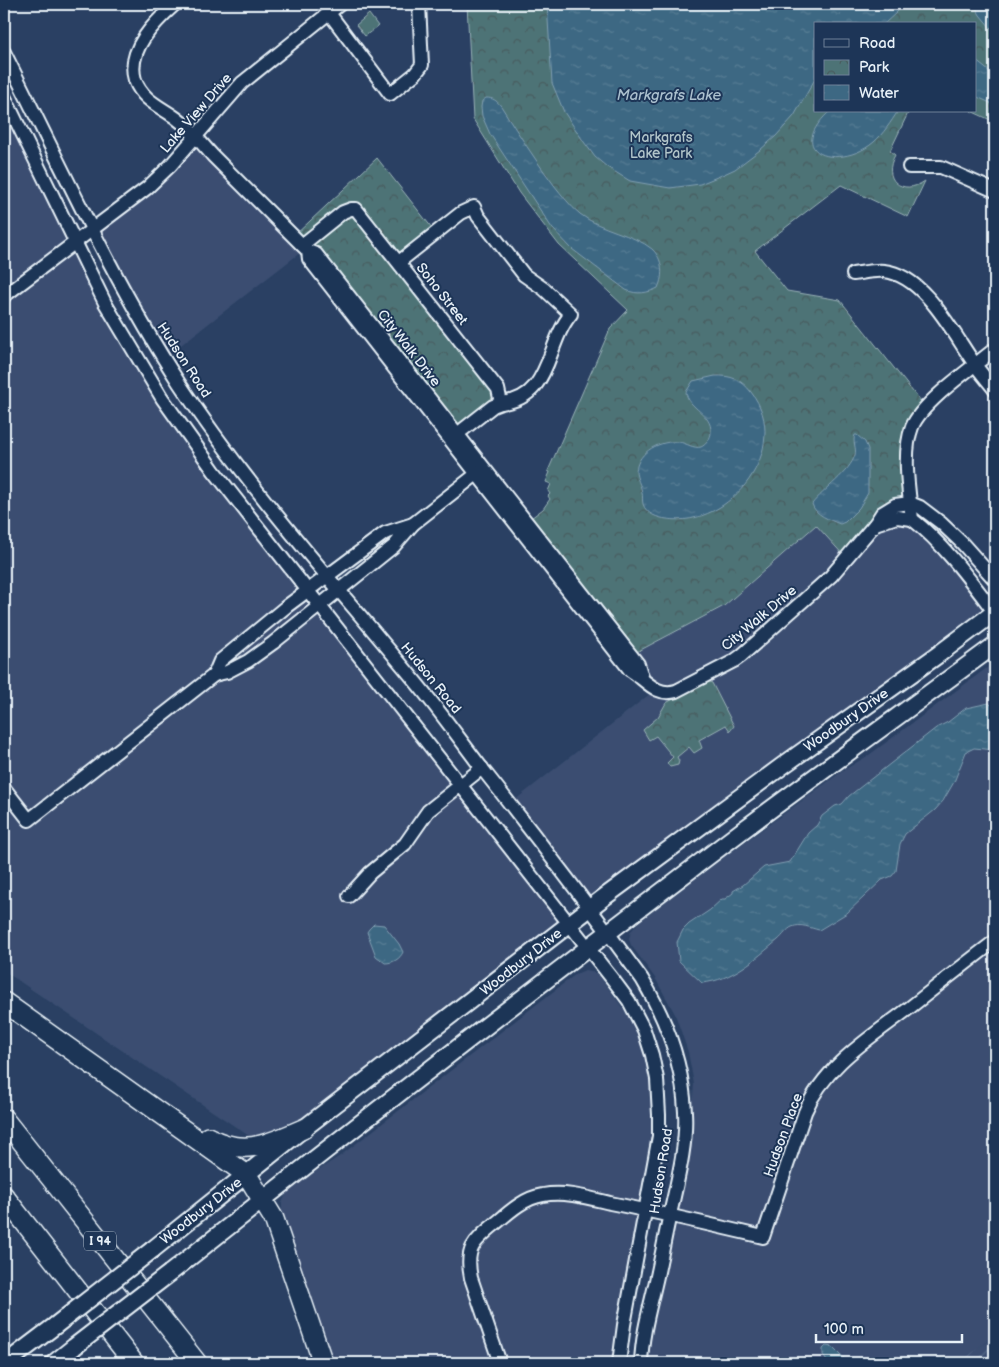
<svg xmlns="http://www.w3.org/2000/svg" width="999" height="1367" viewBox="0 0 999 1367" font-family="'Balsamiq Sans',sans-serif">
  <defs>
    <pattern id="industrial-furrows" width="10" height="10" patternUnits="userSpaceOnUse" patternTransform="scale(1.25)"><rect width="10" height="10" fill="#3a4d71"/><path d="M-1 1l2-2M0 10L10 0M9 11l2-2" fill="none" stroke="#566786"/></pattern>
    <pattern id="park-crowns" width="20" height="18" patternUnits="userSpaceOnUse" patternTransform="scale(1.25)"><rect width="20" height="18" fill="#4d7376"/><path d="M2 6a3 3 0 1 1 6 0M12 15a3 3 0 1 1 6 0" fill="none" stroke="#495b5e"/></pattern>
    <pattern id="water-ripples" width="26" height="14" patternUnits="userSpaceOnUse" patternTransform="scale(1.25)"><rect width="26" height="14" fill="#3d6883"/><path d="M2 4q2-2 4 0t4 0M15 11q2-2 4 0t4 0" fill="none" stroke="#597e95"/></pattern>
  </defs>
  <rect width="100%" height="100%" fill="#2a4063"/>
  <filter id="ink" filterUnits="userSpaceOnUse"><feTurbulence type="fractalNoise" baseFrequency=".02" numOctaves="2"/><feDisplacementMap in="SourceGraphic" scale="10" xChannelSelector="R" yChannelSelector="G"/><feConvolveMatrix kernelMatrix="1 2 1 2 8 2 1 2 1" color-interpolation-filters="sRGB"/></filter>
  <g filter="url(#ink)">
    <g fill="#3a4d71">
      <path d="M4 96 156 388 569 924 303 1129 255 1140 4 971Z"/>
      <path d="M195 137 305 249 164 358 93 229Z"/>
      <path d="M906 517 995 612 590 908 510 804 655 690 631 655 724 606 817 524H875Z"/>
      <path d="M995 662V1335L959 1363H647L653 1320 685 1171 690 1138 694 1084 688 1052 675 1014 655 978 631 945 629 939 631 931 640 921 719 861 844 770 869 755Z"/>
      <path d="M585 970 591 971 599 975 629 1017 644 1051 651 1084 652 1132 617 1330 613 1363H332L282 1211V1203L286 1194 306 1178 340 1156 576 974Z"/>
    </g>
    <path fill="url(#industrial-furrows)" d="M995 1335V1363H959Z"/>
    <g fill="url(#park-crowns)" stroke="#9ab2b7">
      <path d="M467 4H995V122L971 111H975V24H815V111H909L890 151 895 155C881 179 902 197 925 181L908 217 841 185 755 251 787 291 840 300 925 407 915 422 910 503 895 505 846 558 816 525 724 606 631 655 527 521 543 509 550 499 548 496 550 494 548 491 551 484 546 482 550 472 548 471 610 329 628 310 559 245 519 193 473 119Z"/>
      <path d="M369 14 378 26 365 36 356 25Z"/>
      <path d="M377 158 436 233 399 262 501 403 458 434 293 237Z"/>
      <path d="M708 681 712 683 734 726 730 731 726 725 699 740 702 748 694 753 689 747 677 757 679 761 678 765 670 767 667 763 673 757 656 736 649 740 643 730 658 717 666 703Z"/>
    </g>
    <g fill="url(#water-ripples)" stroke="#819fb2">
      <path d="M547 4H904L897 12 884 24H815V79L794 116 776 136 760 150 735 169 722 175 700 184 670 188 630 181 607 167 595 157 584 142 564 112 552 83Z"/>
      <path d="M974 4H995V33L980 15Z"/>
      <path d="M975 60 995 76V105L975 96Z"/>
      <path d="M486 98C493 98 496 100 501 106 518 133 535 160 554 185 562 195 570 206 580 214 600 230 634 234 652 249 663 259 664 275 658 288 648 293 637 295 626 290L572 249 552 228 490 134 482 116 481 107 482 101Z"/>
      <path d="M830 111H898C891 122 883 134 874 142 840 171 782 155 830 111Z"/>
      <path d="M715 376C731 375 742 380 751 392 794 447 730 529 667 519 658 518 646 514 643 504 642 500 643 496 642 493 641 485 636 478 636 471 638 451 661 440 679 442 686 443 694 449 701 447 706 445 711 438 711 432 712 413 688 409 686 392L693 381Z"/>
      <path d="M855 435H857L865 442 868 449V493L859 508 845 522 840 524C830 520 815 515 812 504 823 490 850 472 855 455 857 448 852 442 855 435Z"/>
      <path d="M989 703 995 709V750L974 748 966 752 954 782 943 801 935 810 905 834 900 844 896 871 892 876 882 880 847 913 819 930C810 928 801 923 792 927 787 929 783 936 778 940 755 959 733 980 702 983L679 961 677 942 683 930 689 924 710 910 722 899H725L733 893V891L743 885 764 867 790 862 808 833 817 825 822 816 835 806 842 804 849 796 936 728 948 722 966 708Z"/>
      <path d="M374 924 384 925 399 944 403 952C400 959 393 963 385 963L376 956 367 932 369 929Z"/>
      <path d="M826 1346 833 1347 849 1363H828L823 1355V1349Z"/>
    </g>
    <g fill="none" stroke-linecap="round" stroke-linejoin="round">
      <g stroke="#e8f1f8" stroke-width="16">
        <g id="minor">
          <path d="M175 4C155 22 126 50 135 80 142 100 161 107 176 118 190 128 201 143 213 156 239 182 265 208 291 234L308 251 316 254 638 664 642 677"/>
          <path d="M329 13 390 94 415 74 422 65 419 4"/>
          <path d="M4 52C60 163 112 279 179 383 249 489 334 583 415 681 439 710 461 741 484 771 538 839 591 909 642 979 666 1019 683 1065 685 1112 687 1144 678 1178 671 1210 665 1235 661 1260 655 1285 649 1311 642 1336 641 1363"/>
          <path d="M4 96 105 303 162 398 214 471 614 981 629 1001 644 1030 652 1055 657 1079 659 1115V1136L624 1325 619 1363"/>
          <path d="M909 167H941L995 191"/>
          <path d="M302 245 343 212 351 209H356L498 389 501 403 493 406 451 439"/>
          <path d="M308 251 309 259 630 670C645 679 656 697 676 691L734 661 741 656 831 576 875 524 882 513 895 505 910 503 920 507 941 523 962 543 995 580"/>
          <path d="M399 262 461 213 474 207 478 216 524 275 544 289 571 314C545 345 552 398 501 403"/>
          <path d="M853 274C862 273 874 270 884 271 924 275 953 333 974 363 980 372 988 381 995 390"/>
          <path d="M4 296 147 188 170 166 242 83 340 4"/>
          <path d="M995 349C973 367 922 402 912 427 902 453 909 492 912 519 945 545 970 580 995 613"/>
          <path d="M875 524 897 517 912 519"/>
          <path d="M214 675 220 661 287 606 385 533 413 524"/>
          <path d="M4 788 29 820 214 675 227 672 248 661 273 643 394 546 413 524 483 469"/>
          <path d="M349 896 370 873 405 844 428 811 482 768"/>
          <path d="M500 1363 471 1278C465 1249 473 1242 495 1224 509 1212 524 1198 543 1195 565 1191 589 1198 610 1203 661 1213 712 1225 763 1237L805 1112C824 1066 870 1038 908 1009 937 986 966 963 995 941"/>
        </g>
      </g>
      <g stroke="#e8f1f8" stroke-width="20">
        <g id="major">
          <path d="M152 1250 303 1129 603 898 785 764 939 654 995 612"/>
          <path d="M170 1273C359 1123 550 976 743 830 826 768 911 707 995 645"/>
          <path d="M6 1363 56 1325"/>
          <path d="M54 1363 74 1347"/>
        </g>
      </g>
      <g stroke="#e8f1f8" stroke-width="22">
        <g id="highway">
          <path d="M4 1002 247 1175 274 1219 323 1363"/>
          <path d="M4 1119 197 1363"/>
          <path d="M208 1137C244 1157 268 1144 303 1129"/>
          <path d="M4 1196 134 1363"/>
        </g>
      </g>
      <use href="#minor" stroke="#1d3557" stroke-width="12"/>
      <use href="#major" stroke="#1d3557" stroke-width="16"/>
      <use href="#highway" stroke="#1d3557" stroke-width="19"/>
      <g stroke="#e8f1f8" stroke-width="20" stroke-linecap="butt">
        <g id="major-bridge">
          <path d="M56 1325 152 1250"/>
          <path d="M74 1347 170 1273"/>
        </g>
      </g>
      <use href="#major-bridge" stroke="#1d3557" stroke-width="16"/>
    </g>
  </g>
  <g text-anchor="middle" dominant-baseline="central" stroke-width="4" stroke-linejoin="round" paint-order="stroke">
    <rect fill="#1d3557" stroke="#abb9c8" stroke-width="1" x="84" y="1231.5" width="32" height="19" rx="4"/>
    <g font-size="12" font-weight="bold" fill="#e8f1f8">
      <text x="100" y="1241">I 94</text>
    </g>
    <g font-size="14" fill="#e8f1f8" stroke="#1d3557">
      <text transform="translate(196 113) rotate(-49)">Lake View Drive</text>
      <text transform="translate(442 294) rotate(52)">Soho Street</text>
      <text transform="translate(409 348) rotate(52)">City Walk Drive</text>
      <text transform="translate(184 360) rotate(57)">Hudson Road</text>
      <text transform="translate(759 618) rotate(-40)">City Walk Drive</text>
      <text transform="translate(431 678) rotate(51)">Hudson Road</text>
      <text transform="translate(846 720) rotate(-35)">Woodbury Drive</text>
      <text transform="translate(521 962) rotate(-38)">Woodbury Drive</text>
      <text transform="translate(783 1135) rotate(-70)">Hudson Place</text>
      <text transform="translate(661 1171) rotate(-81)">Hudson Road</text>
      <text transform="translate(201 1211) rotate(-38)">Woodbury Drive</text>
    </g>
    <g font-size="14" fill="#b2c5ca" stroke="#1d3557">
      <text x="661" y="137">Markgrafs<tspan x="661" dy="16">Lake Park</tspan></text>
    </g>
    <g font-size="15" font-style="italic" fill="#acc1cf" stroke="#1d3557">
      <text x="669" y="95">Markgrafs Lake</text>
    </g>
  </g>
  <rect width="999" height="1367" fill="none" stroke="#1d3557" stroke-width="20"/>
  <rect x="10" y="10" width="979" height="1347" fill="none" stroke="#e8f1f8" stroke-width="2" filter="url(#ink)"/>
  <rect x="814" y="22" width="162" height="90" fill="#1d3557" stroke="#6e8097"/>
  <rect x="824" y="39" width="25" height="8" fill="#1d3557" stroke="#6e8097"/>
  <text x="859" y="48" font-size="15" fill="#e8f1f8">Road</text>
  <rect x="824" y="60" width="25" height="15" fill="url(#park-crowns)" stroke="#6e8097"/>
  <text x="859" y="72" font-size="15" fill="#e8f1f8">Park</text>
  <rect x="824" y="85" width="25" height="15" fill="url(#water-ripples)" stroke="#6e8097"/>
  <text x="859" y="98" font-size="15" fill="#e8f1f8">Water</text>
  <path d="M816 1334v8h146v-8" fill="none" stroke="#e8f1f8" stroke-width="2.5"/>
  <text x="824" y="1334" font-size="15" fill="#e8f1f8" stroke="#1d3557" stroke-width="4" paint-order="stroke">100 m</text>
</svg>
